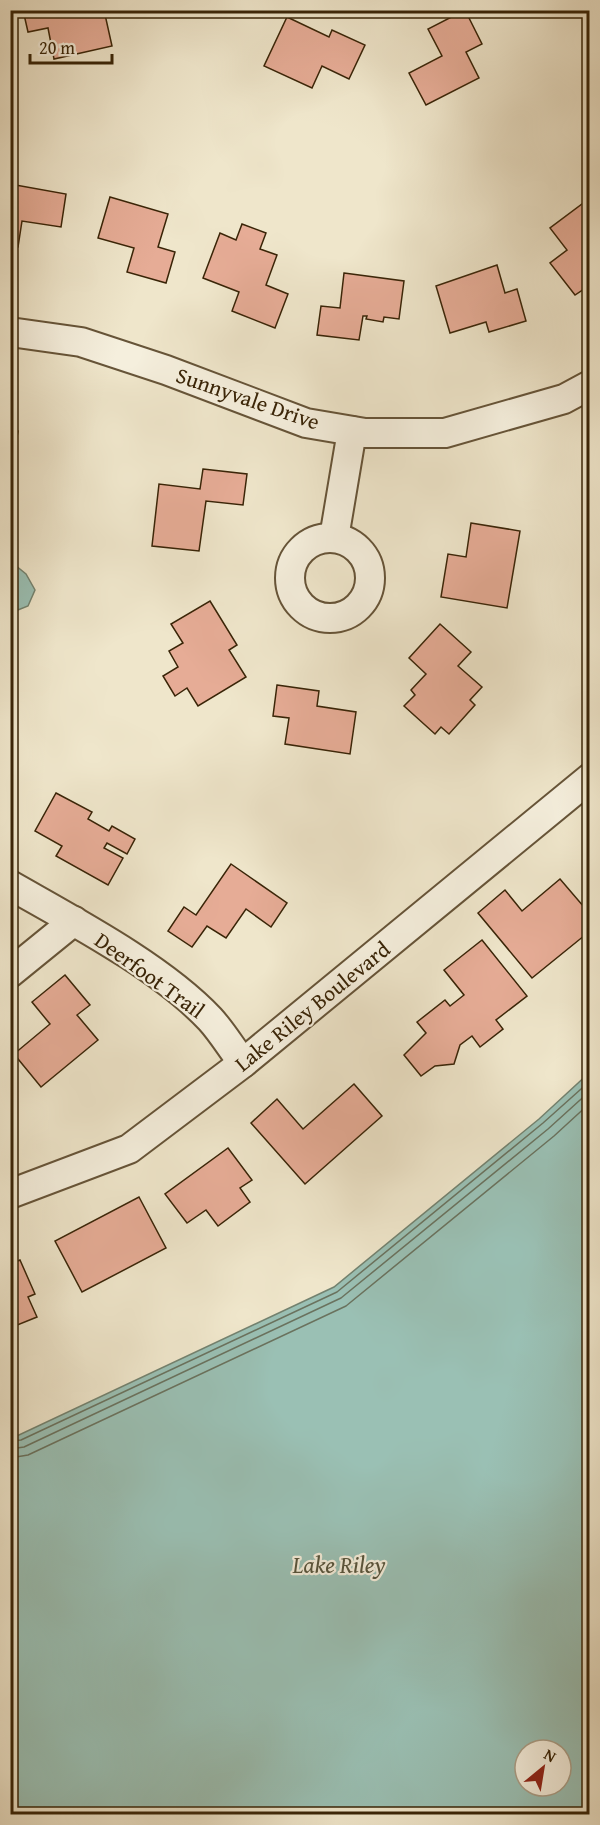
<svg xmlns="http://www.w3.org/2000/svg" width="600" height="1825" viewBox="0 0 600 1825" font-family="'Gentium Book Plus',serif">
  <rect width="100%" height="100%" fill="#efe6cb"/>
  <filter id="stains"><feTurbulence type="fractalNoise" baseFrequency=".00333" numOctaves="4"/><feColorMatrix values="0 0 0 0 .2 0 0 0 0 .09 0 0 0 0 .02 0 0 0 .5 -.17"/></filter>
  <radialGradient id="worn" r=".72"><stop offset=".6" stop-color="#630" stop-opacity="0"/><stop offset="1" stop-color="#630" stop-opacity=".3"/></radialGradient>
  <g fill="#9ac0b4" stroke="#73826f" stroke-width="1.5" fill-rule="evenodd">
    <path d="M10 561 26 574 35 590 28 606 18 610 11 609Z"/>
    <path d="M589 1073V1814H11V1436L19 1435 334 1287 539 1119ZM525 1750H561V1786H525Z"/>
  </g>
  <g fill="none" stroke-linecap="round" stroke-linejoin="round">
    <g stroke="#6a725e" stroke-width="1.5">
      <path d="M10 1441 21 1440 337 1292 543 1123 590 1081"/>
      <path d="M10 1449 24 1447 341 1298 548 1129 590 1091"/>
      <path d="M10 1458 28 1455 346 1306 554 1136 590 1103"/>
    </g>
  </g>
  <g fill="#e6ac96" stroke="#392407" stroke-width="1.5">
    <path d="M23 10H104L112 46 54 59 48 28 28 32Z"/>
    <path d="M465 10 482 44 466 52 479 78 426 105 409 73 442 56 428 29Z"/>
    <path d="M287 17 329 37 332 30 365 45 349 79 322 66 312 88 264 66Z"/>
    <path d="M10 184 66 194 61 227 22 221 18 247 10 246Z"/>
    <path d="M110 197 168 214 158 247 175 252 166 283 127 272 134 248 98 238Z"/>
    <path d="M590 198V285L575 295 550 263 567 250 550 228Z"/>
    <path d="M242 224 266 233 260 249 277 255 266 285 288 294 275 328 232 311 239 292 203 278 220 233 236 240Z"/>
    <path d="M497 265 505 293 517 289 526 321 489 332 486 322 450 333 436 286Z"/>
    <path d="M344 273 404 281 399 319 384 317 383 322 366 319 367 316H363L359 340 317 335 321 306 340 308Z"/>
    <path d="M10 429 18 431 12 468 10 467Z"/>
    <path d="M203 469 247 474 243 505 206 501 199 551 152 546 159 484 200 489Z"/>
    <path d="M471 523 520 531 507 608 441 597 448 554 466 557Z"/>
    <path d="M210 601 237 645 229 650 246 677 198 706 187 688 175 696 163 676 178 667 169 651 183 643 171 624Z"/>
    <path d="M440 624 471 652 458 666 482 687 470 700 475 705 449 734 441 727 435 734 404 706 415 695 411 690 426 674 409 658Z"/>
    <path d="M277 685 319 691 317 706 356 712 350 754 285 744 289 718 273 716Z"/>
    <path d="M56 793 92 812 88 819 109 831 112 826 135 839 127 854 107 843 104 848 123 858 108 885 56 856 62 846 35 831Z"/>
    <path d="M231 864 287 903 271 927 246 909 226 938 207 926 192 947 168 931 184 907 196 915Z"/>
    <path d="M560 879 590 914V931L532 978 478 913 505 890 522 911Z"/>
    <path d="M482 940 527 996 496 1020 503 1029 480 1047 472 1036 460 1045 454 1064 435 1066 421 1076 404 1055 426 1033 417 1022 445 1000 450 1006 464 995 444 970Z"/>
    <path d="M65 975 90 1005 77 1015 98 1040 41 1087 14 1054 50 1024 32 1002Z"/>
    <path d="M354 1084 382 1116 305 1184 251 1123 277 1099 303 1129Z"/>
    <path d="M228 1148 252 1180 240 1188 250 1202 218 1226 206 1210 187 1223 165 1194Z"/>
    <path d="M139 1197 166 1248 82 1292 55 1241Z"/>
    <path d="M20 1260 35 1294 28 1297 37 1317 10 1328V1264Z"/>
  </g>
  <g fill="none" stroke-linecap="round" stroke-linejoin="round">
    <g stroke="#665438" stroke-width="32">
      <g id="street">
        <path d="M10 332 81 342 166 370 306 423 365 433H445L564 399 590 385"/>
        <path d="M334 538 352 431"/>
        <circle cx="330" cy="578" r="40"/>
        <path d="M10 885C73 921 161 967 210 1019 222 1032 232 1049 243 1063"/>
        <path d="M10 973 74 921"/>
        <path d="M10 1194 129 1149 243 1063 590 778"/>
      </g>
    </g>
    <use href="#street" stroke="#f5efdd" stroke-width="28"/>
  </g>
  <g text-anchor="middle" dominant-baseline="central" stroke-width="4.5" stroke-linejoin="round" paint-order="stroke">
    <g font-size="22" fill="#392407" stroke="#f5efdd">
      <text transform="translate(248 398) rotate(19)">Sunnyvale Drive</text>
      <text transform="translate(150 975) rotate(36)">Deerfoot Trail</text>
      <text transform="translate(312 1006) rotate(-39)">Lake Riley Boulevard</text>
    </g>
    <g font-size="24" font-style="italic" fill="#56533b" stroke="#f5efdd">
      <text x="339" y="1564">Lake Riley</text>
    </g>
  </g>
  <rect width="600" height="1825" fill="none" stroke="#efe6cb" stroke-width="36"/>
  <rect x="12" y="12" width="576" height="1801" fill="none" stroke="#392407" stroke-width="3"/>
  <rect x="18" y="18" width="564" height="1789" fill="none" stroke="#392407" stroke-width="1.5"/>
  <g transform="translate(543 1768) rotate(30)"><circle r="28" fill="#f5efdd" stroke="#aa9e87" stroke-width="1.5"/>
  <path d="M0-4.5L10 22L0 15L-10 22Z" fill="#8f2418"/>
  <text y="-9" font-size="16" font-weight="bold" text-anchor="middle" fill="#392407">N</text>
  </g>
  <path d="M30 54v9h82v-9" fill="none" stroke="#392407" stroke-width="3"/>
  <text x="39" y="54" font-size="18" fill="#392407" stroke="#f5efdd" stroke-width="4.5" paint-order="stroke">20 m</text>
  <rect width="100%" height="100%" filter="url(#stains)"/>
  <rect width="100%" height="100%" fill="url(#worn)"/>
</svg>
